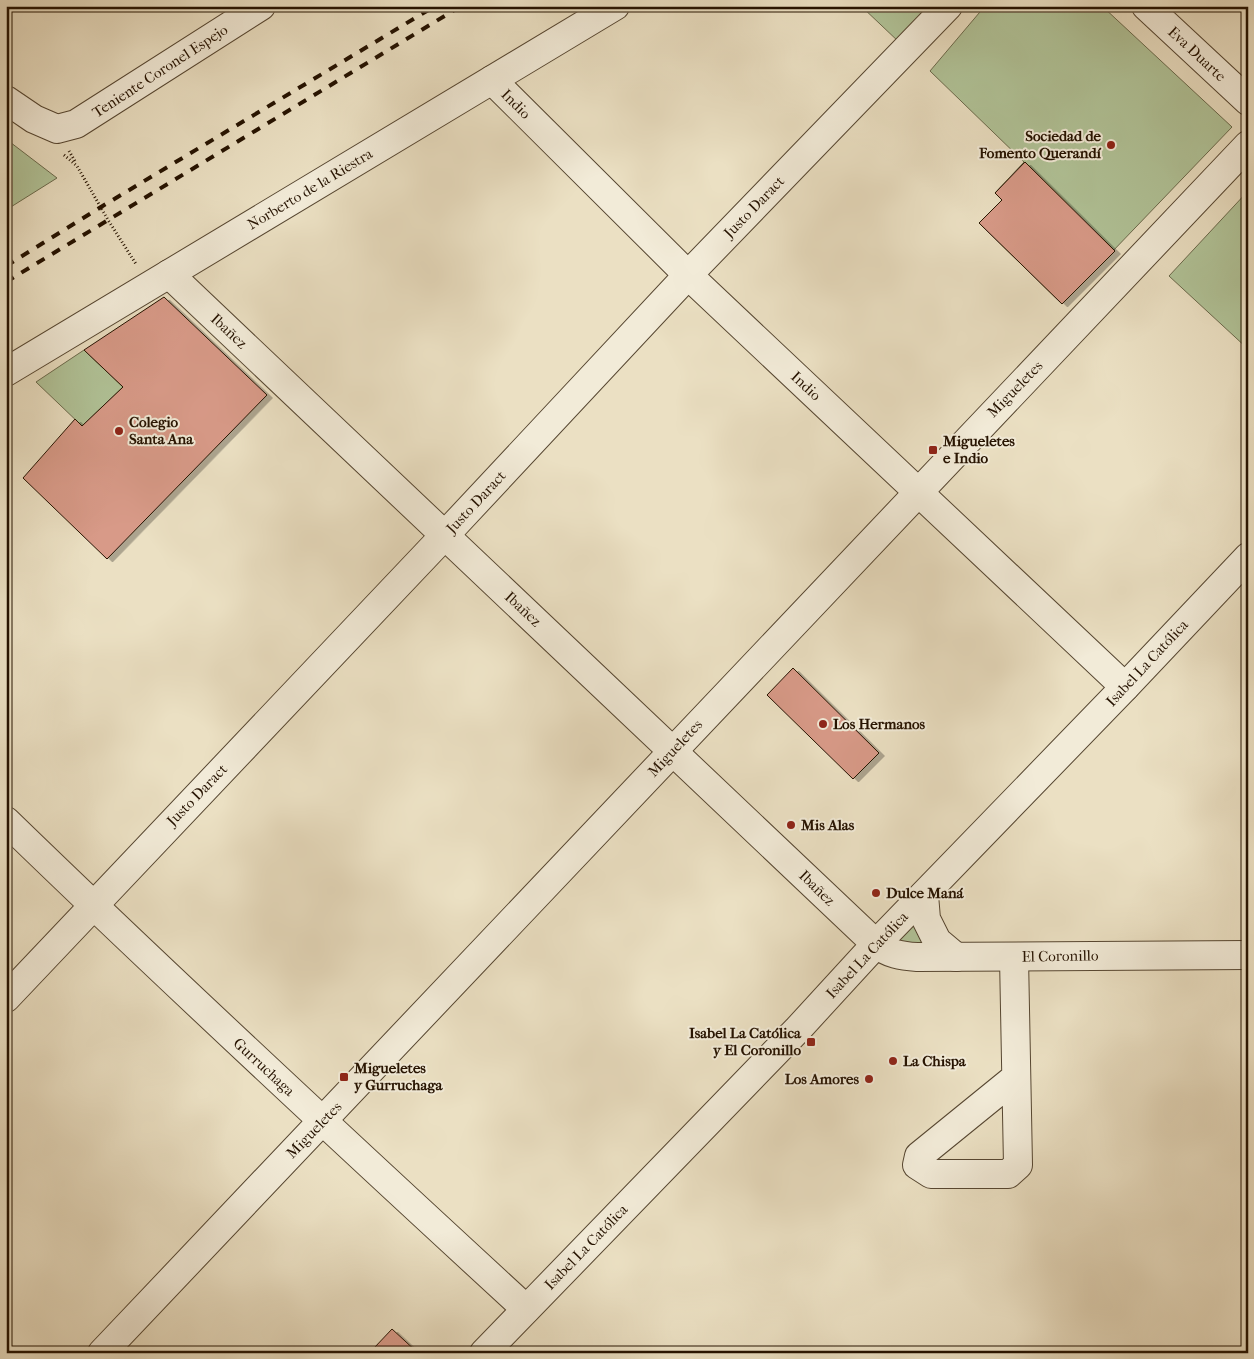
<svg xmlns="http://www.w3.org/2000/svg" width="1254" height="1359" viewBox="0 0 1254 1359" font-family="'IM FELL French Canon',serif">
  <defs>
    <filter id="shadow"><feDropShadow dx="5.5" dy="3" stdDeviation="0" flood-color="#0004"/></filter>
  </defs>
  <rect width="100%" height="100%" fill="#ebe0c3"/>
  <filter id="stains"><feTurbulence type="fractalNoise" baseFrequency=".004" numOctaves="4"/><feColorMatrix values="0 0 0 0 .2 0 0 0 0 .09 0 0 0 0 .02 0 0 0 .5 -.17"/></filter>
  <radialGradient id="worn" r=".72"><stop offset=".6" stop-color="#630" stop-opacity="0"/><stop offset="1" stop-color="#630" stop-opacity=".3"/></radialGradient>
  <g fill="#b1c398" stroke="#6b6a4c">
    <path d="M861 6H934L900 43Z"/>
    <path d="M985 6H1102L1232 127 1062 304 979 223 1002 200 995 193 1024 162 930 71Z"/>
    <path d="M6 139 57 178 6 210Z"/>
    <path d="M1248 191V349L1169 276Z"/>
    <path d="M84 350 123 387 82 426 36 382Z"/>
    <path d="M915 921 928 948H888Z"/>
  </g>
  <g fill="#d89a88" stroke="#251200" filter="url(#shadow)">
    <path d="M1025 162 1115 251 1062 304 979 223 1002 200 995 193Z"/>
    <path d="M164 297 267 395 107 559 23 478 75 419 82 426 123 387 84 350Z"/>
    <path d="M793 668 879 753 853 779 767 695Z"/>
    <path d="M392 1329 418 1353H379L374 1348Z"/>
  </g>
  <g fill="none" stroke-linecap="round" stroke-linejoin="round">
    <g stroke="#564631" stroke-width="30">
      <g id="minor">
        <path d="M1146 6 1248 101"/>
        <path d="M492 80 688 275 1125 687"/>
        <path d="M6 100 34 119 57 129 76 124 261 6"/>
        <path d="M169 274 876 944C889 954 901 956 917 957L1248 955"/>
        <path d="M6 372 615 6"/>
        <path d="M6 821C177 987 351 1148 526 1309"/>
        <path d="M924 895 926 919 937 941 956 957"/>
        <path d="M1014 957 1018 1165 1008 1174H931L917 1165 919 1156 1015 1078"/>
        <path d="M6 998 445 535 688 275 948 6"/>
        <path d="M102 1353C485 950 865 546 1248 145"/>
        <path d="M484 1353 798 1029 876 944 1125 687 1248 557"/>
      </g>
    </g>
    <g stroke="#251200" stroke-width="3" stroke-dasharray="1 2.5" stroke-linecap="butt">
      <path d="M69 151 76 163"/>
      <path d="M64 155 77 166 108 220 136 264"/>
    </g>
    <use href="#minor" stroke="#f2ebd8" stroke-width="28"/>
    <g stroke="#251200" stroke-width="4" stroke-dasharray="9 9" stroke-linecap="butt">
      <path d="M6 266 101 207 435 6"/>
      <path d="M6 282 461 6"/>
    </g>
  </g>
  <g fill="#8f2418" stroke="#f2ebd8" stroke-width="2">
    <circle cx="1111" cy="145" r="5"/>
    <circle cx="119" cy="431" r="5"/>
    <rect x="928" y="445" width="10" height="10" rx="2.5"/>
    <circle cx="823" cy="724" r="5"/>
    <circle cx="791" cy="825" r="5"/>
    <circle cx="876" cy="893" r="5"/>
    <rect x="806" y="1037" width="10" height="10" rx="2.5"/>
    <circle cx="893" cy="1061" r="5"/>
    <rect x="339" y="1072" width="10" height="10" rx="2.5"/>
    <circle cx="869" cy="1079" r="5"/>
  </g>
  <g text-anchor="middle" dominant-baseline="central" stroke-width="4" stroke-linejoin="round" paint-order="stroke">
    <g font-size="15" fill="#251200" stroke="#f2ebd8">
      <text transform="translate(1197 54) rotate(43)">Eva Duarte</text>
      <text transform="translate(160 71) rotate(-33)">Teniente Coronel Espejo</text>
      <text transform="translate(516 104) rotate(45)">Indio</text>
      <text transform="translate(310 189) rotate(-31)">Norberto de la Riestra</text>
      <text transform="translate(754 207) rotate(-46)">Justo Daract</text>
      <text transform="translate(229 331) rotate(43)">Ibañez</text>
      <text transform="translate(806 386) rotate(43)">Indio</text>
      <text transform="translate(1015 389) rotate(-46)">Migueletes</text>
      <text transform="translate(476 502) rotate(-47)">Justo Daract</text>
      <text transform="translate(523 609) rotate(43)">Ibañez</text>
      <text transform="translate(1147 663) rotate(-47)">Isabel La Católica</text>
      <text transform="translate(675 748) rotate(-47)">Migueletes</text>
      <text transform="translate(197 795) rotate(-46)">Justo Daract</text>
      <text transform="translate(817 888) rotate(44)">Ibañez</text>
      <text transform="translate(867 955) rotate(-47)">Isabel La Católica</text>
      <text transform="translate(1060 956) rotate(-1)">El Coronillo</text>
      <text transform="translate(264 1067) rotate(43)">Gurruchaga</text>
      <text transform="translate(314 1130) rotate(-46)">Migueletes</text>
      <text transform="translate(586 1247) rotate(-46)">Isabel La Católica</text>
    </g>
    <g font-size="15" font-weight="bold" fill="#251200" stroke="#f2ebd8" text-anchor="start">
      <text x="1101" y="136" text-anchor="end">Sociedad de<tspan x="1101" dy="17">Fomento Querandí</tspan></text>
      <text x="129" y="422">Colegio<tspan x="129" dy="17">Santa Ana</tspan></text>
      <text x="943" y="441">Migueletes<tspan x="943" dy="17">e Indio</tspan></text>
      <text x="833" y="724">Los Hermanos</text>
      <text x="801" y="825">Mis Alas</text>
      <text x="886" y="893">Dulce Maná</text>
      <text x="801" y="1033" text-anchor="end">Isabel La Católica<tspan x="801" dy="17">y El Coronillo</tspan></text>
      <text x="903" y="1061">La Chispa</text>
      <text x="354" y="1068">Migueletes<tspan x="354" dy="17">y Gurruchaga</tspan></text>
      <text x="859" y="1079" text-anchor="end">Los Amores</text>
    </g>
  </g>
  <rect width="1254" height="1359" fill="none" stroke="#ebe0c3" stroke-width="25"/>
  <rect x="8" y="8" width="1239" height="1344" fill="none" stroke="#251200" stroke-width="2.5"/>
  <rect x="12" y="12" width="1229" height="1334" fill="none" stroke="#251200"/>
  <rect width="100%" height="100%" filter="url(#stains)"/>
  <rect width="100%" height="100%" fill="url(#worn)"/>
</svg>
